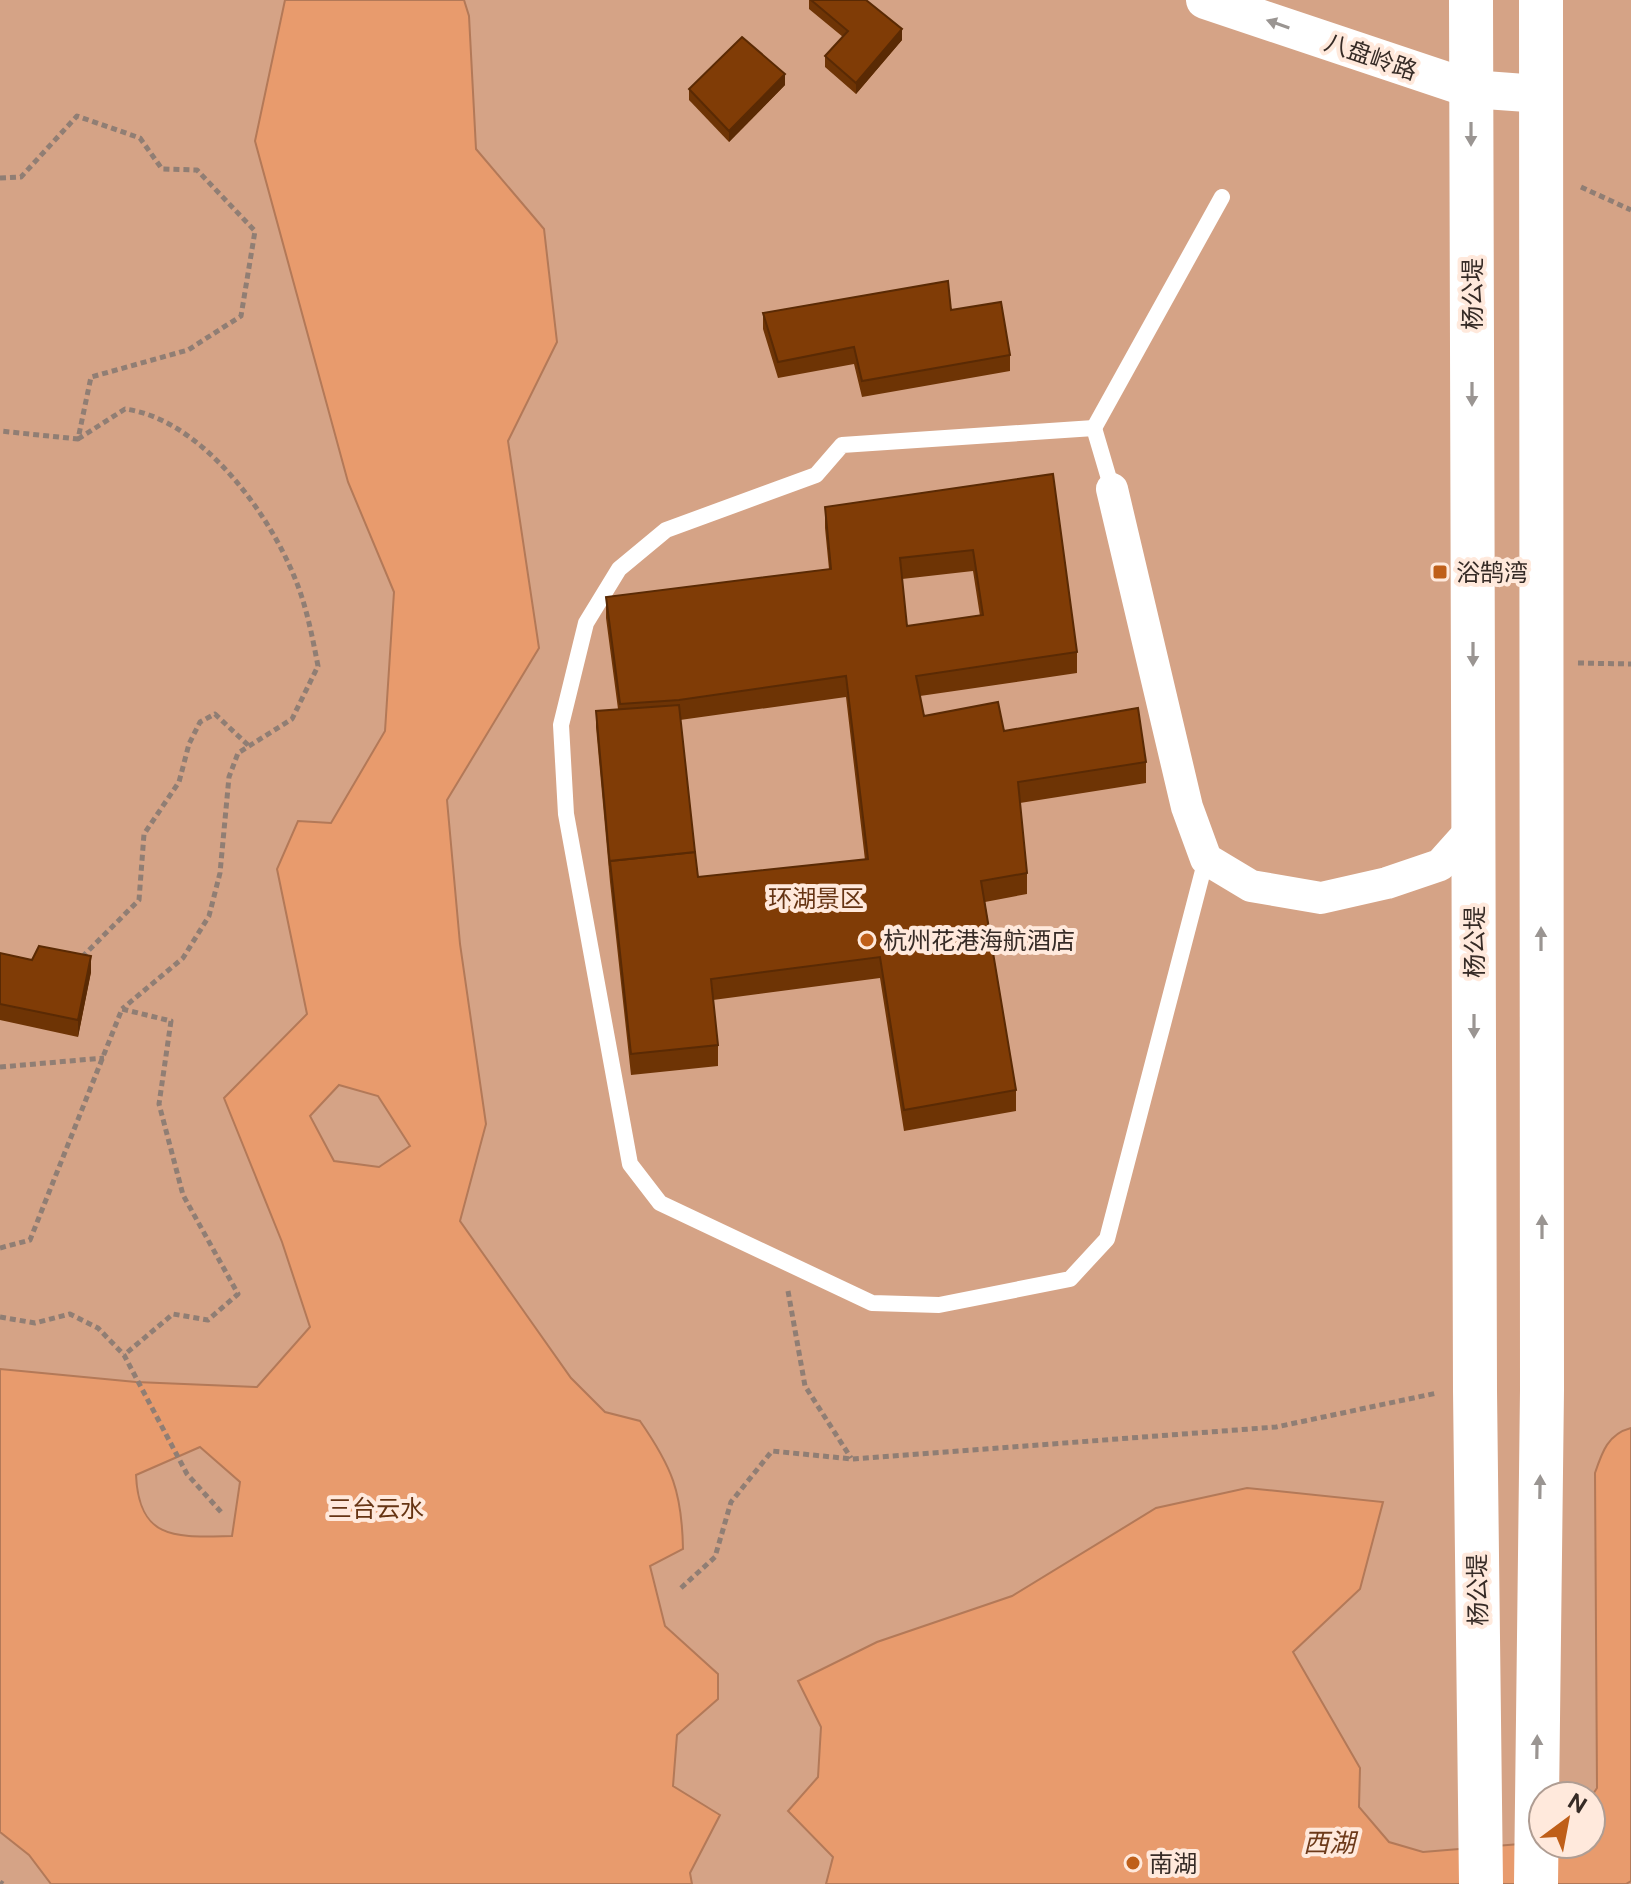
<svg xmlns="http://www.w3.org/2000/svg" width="1631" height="1884" viewBox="0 0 1631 1884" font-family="'Public Sans','Noto Sans SC',sans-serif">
  <rect width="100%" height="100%" fill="#f5dacb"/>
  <path fill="#d5a386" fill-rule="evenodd" d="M0 0H1631V1884H0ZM1543 1796H1591V1844H1543Z"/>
  <g fill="#e89b6d" stroke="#b37958" stroke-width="2" fill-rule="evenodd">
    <path d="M285 0H464L469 16 476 149 544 229 557 342 508 441 539 648 447 800 460 944 486 1124 460 1221 571 1378 605 1412 640 1421C672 1467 682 1492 683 1549L650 1566 665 1626 718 1674V1699L677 1735 673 1786 720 1815 690 1873 692 1884H51L29 1855 0 1832V1369L136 1382 257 1387 310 1327 282 1242 224 1098 307 1014 277 869 298 821 331 823 385 731 394 592 348 482 255 141ZM339 1085 378 1096 410 1146 379 1167 334 1161 310 1116ZM200 1447 240 1482 232 1536C178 1537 139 1542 136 1475Z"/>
    <path d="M1631 1428V1881L1626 1884H826L833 1857 788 1811 818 1777 821 1727 798 1681 877 1642 1012 1596 1156 1508 1247 1488 1383 1502 1360 1589 1293 1652 1360 1768 1359 1807 1389 1842 1423 1852 1543 1842 1591 1844V1797L1597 1788 1595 1473C1602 1452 1608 1434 1631 1428Z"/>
  </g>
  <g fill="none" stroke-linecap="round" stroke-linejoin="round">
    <g stroke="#907e74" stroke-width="5" stroke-dasharray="6 4" stroke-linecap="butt">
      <path d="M0 178 21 177 77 116 140 138 162 169 197 170 255 231 241 316 188 350 91 377 78 439 0 431"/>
      <path d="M1581 187 1631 210"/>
      <path d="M78 439 125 409C200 419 267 510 294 576 306 604 312 635 318 666L292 719 238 753 229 777 220 873 209 916 183 958 122 1009"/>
      <path d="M1578 663 1631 664"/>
      <path d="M82 957 139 900 144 834 179 782 189 744 200 722 215 714 250 747"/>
      <path d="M0 1067 104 1058"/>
      <path d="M0 1248 30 1240 122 1009 171 1021 159 1104 183 1195 238 1294 208 1320 173 1314 124 1355"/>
      <path d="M788 1291 805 1386 851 1458"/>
      <path d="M0 1317 35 1323 70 1314 98 1328 124 1355 187 1474 221 1512"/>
      <path d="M681 1588 715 1557 731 1502 772 1451 852 1459 1276 1427 1437 1393"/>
      <path d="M0 1882 3 1884"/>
    </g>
    <g stroke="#fff" stroke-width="16">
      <path d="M1094 428 1222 197"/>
      <path d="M1112 489 1094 428 842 445 816 475 666 530 619 569 586 623 561 725 566 814 630 1164 660 1203 872 1303 939 1305 1070 1279 1107 1239 1206 859"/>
    </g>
    <path stroke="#fff" stroke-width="32" d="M1112 489 1187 807 1206 859 1251 886 1321 898 1387 883 1440 865 1474 827"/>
    <path stroke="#fff" stroke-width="38" d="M1205 0 1471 89 1541 94"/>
    <g stroke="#fff" stroke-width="44">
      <path d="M1471 0 1475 1391 1481 1884"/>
      <path d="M1536 1884 1542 1390 1541 0"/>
    </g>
  </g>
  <g fill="#6e3405" fill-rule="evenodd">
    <path d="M809 0H866L902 40 856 94 825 67V56L843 37 809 9Z"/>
    <path d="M785 85 729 142 689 100V89Z"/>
    <path d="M951 310 1010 355V371L862 397 854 364 778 378 763 329V313Z"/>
    <path d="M1053 474 1077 652V673L920 696 924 716 1004 731 1146 762V783L1020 803 1027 873V894L985 902 1016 1090V1111L904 1131 880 978 713 1000 718 1045V1066L631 1075 610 882 596 727V711L618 709 606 618V597L829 569 825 528V507ZM973 571 980 616 907 626 902 579ZM846 697 865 860 698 877 680 720Z"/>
    <path d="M0 953 91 972 78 1037 0 1020Z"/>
  </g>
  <g fill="#5a2a04">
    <path d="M902 29V40L856 94V83Z"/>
    <path d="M785 74V85L729 142V131Z"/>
    <path d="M91 956V972L78 1037V1020Z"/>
  </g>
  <g fill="#803c06" stroke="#5a2a04" stroke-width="2" fill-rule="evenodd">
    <path d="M811 0H866L902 29 856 83 825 56 848 31Z"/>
    <path d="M742 37 785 74 729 131 689 89Z"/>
    <path d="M948 281 951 310 1001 302 1010 355 862 381 854 347 778 362 763 313Z"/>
    <path d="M1053 474 1077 652 916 676 924 716 998 702 1004 731 1138 708 1146 762 1018 782 1027 873 981 881 1016 1090 904 1110 880 957 711 979 718 1045 631 1054 610 861 695 852 698 877 868 859 846 676 679 700 620 704 606 597 831 569 825 507ZM973 550 983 615 907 626 900 558Z"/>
    <path d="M679 705 695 852 610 861V866L596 711Z"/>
    <path d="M39 946 91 956 78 1020 0 1004V953L32 960Z"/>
  </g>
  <defs><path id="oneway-solid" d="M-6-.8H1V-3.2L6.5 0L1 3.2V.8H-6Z" transform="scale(2)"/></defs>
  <g fill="#9a9592">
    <use href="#oneway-solid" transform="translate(1278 24) rotate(-161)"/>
    <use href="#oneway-solid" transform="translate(1471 134) rotate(90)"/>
    <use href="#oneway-solid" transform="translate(1472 394) rotate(90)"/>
    <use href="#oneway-solid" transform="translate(1473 654) rotate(90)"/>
    <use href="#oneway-solid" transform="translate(1541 939) rotate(-90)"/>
    <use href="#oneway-solid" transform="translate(1474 1026) rotate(90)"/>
    <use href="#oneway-solid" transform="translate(1542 1227) rotate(-90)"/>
    <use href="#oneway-solid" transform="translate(1540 1487) rotate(-89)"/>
    <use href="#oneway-solid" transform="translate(1537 1747) rotate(-89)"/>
  </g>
  <g fill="#bf5f19" stroke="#ffe9dc" stroke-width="3">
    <rect x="1432" y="564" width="16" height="16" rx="4"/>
    <circle cx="867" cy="940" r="8"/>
    <circle cx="1133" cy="1863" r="8"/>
  </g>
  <g text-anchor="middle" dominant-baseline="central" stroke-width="8" stroke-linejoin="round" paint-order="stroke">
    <g font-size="24" fill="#362b26" stroke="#ffe9dc">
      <text transform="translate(1371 56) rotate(19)">八盘岭路</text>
      <text transform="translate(1472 294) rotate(-90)">杨公堤</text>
      <text transform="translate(1474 942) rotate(-90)">杨公堤</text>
      <text transform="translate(1477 1590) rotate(-91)">杨公堤</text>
    </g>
    <g font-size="24" fill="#362b26" stroke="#ffe9dc" text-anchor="start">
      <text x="1456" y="572">浴鹄湾</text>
      <text x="883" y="940">杭州花港海航酒店</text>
      <text x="1149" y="1863">南湖</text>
    </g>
    <g font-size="24" fill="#663413" stroke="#ffe9dc">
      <text x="816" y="898">环湖景区</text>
      <text x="376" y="1508">三台云水</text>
    </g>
    <g font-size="26" font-style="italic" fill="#6d3a1a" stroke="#ffe9dc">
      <text x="1329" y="1842">西湖</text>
    </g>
  </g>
  <g transform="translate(1567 1820) rotate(32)"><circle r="38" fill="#ffe9dc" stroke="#af9d93" stroke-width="2"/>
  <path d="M0-6L14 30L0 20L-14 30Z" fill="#bf5f19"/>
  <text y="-12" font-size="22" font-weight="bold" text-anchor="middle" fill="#362b26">N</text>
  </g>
</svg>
